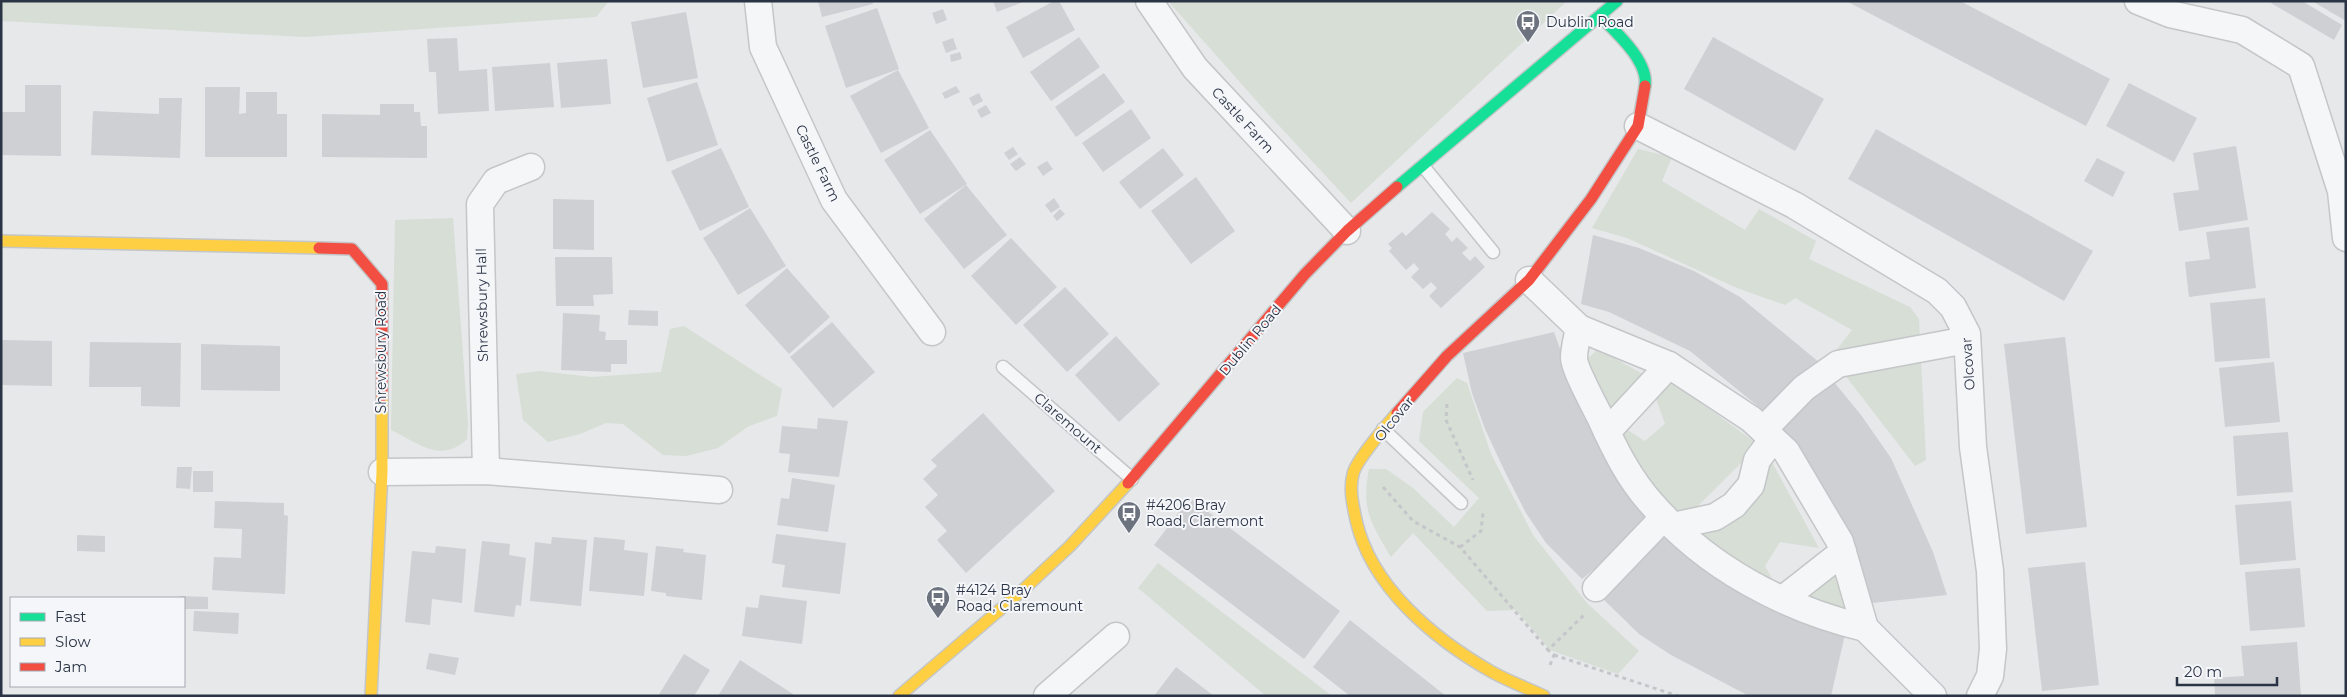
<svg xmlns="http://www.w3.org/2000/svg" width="2347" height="697" viewBox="0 0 2347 697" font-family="Montserrat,sans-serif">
  <rect width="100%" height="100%" fill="#e6e8ea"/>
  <g fill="#d6ded6">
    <path d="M1 1H609L596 17 305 37 1 21Z"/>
    <path d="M1168 1H1567L1351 203 1269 115Z"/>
    <path d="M1638 149 1672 157 1662 181 1745 230 1759 209 1816 241 1809 259 1910 307 1919 319 1926 460 1915 466 1831 357 1852 330 1795 298 1785 305 1737 288 1627 238 1592 228Z"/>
    <path d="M453 218 468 423 467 439C441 464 418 443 391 430L395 220Z"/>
    <path d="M684 326 782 389 777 416 749 426 718 448 686 456 663 455 623 424 606 423 580 434 548 442 523 420 516 374 540 371 592 377 661 372 670 329Z"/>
    <path d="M1598 349 1648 377 1608 415 1580 366Z"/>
    <path d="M1457 378 1467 383 1491 454 1533 535 1587 603 1639 651 1618 674 1550 650 1516 610 1487 611 1413 533 1391 557C1371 523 1361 510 1369 469H1386L1413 488 1454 527 1479 498 1419 441 1423 412Z"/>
    <path d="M1669 380 1759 445 1686 518 1673 520 1613 434 1621 426 1645 441 1665 424 1655 396Z"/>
    <path d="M1769 457 1819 548 1780 542 1765 566 1780 593 1691 534Z"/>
    <path d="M1158 563 1332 696H1266L1138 588Z"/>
    <path d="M1830 567 1854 612 1795 600Z"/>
  </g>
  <g fill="#ced0d3">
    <path d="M818 1H872L873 4 822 17Z"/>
    <path d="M993 1H1026L997 12Z"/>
    <path d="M1054 1H1059L1075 30 1023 58 1006 27Z"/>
    <path d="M1846 1H1960L2110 79 2086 126Z"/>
    <path d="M2272 1H2302L2342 25 2334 40 2271 3Z"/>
    <path d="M2312 1H2346V21Z"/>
    <path d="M877 8 899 69 846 88 825 26Z"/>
    <path d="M943 9 947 20 936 24 932 13Z"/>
    <path d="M686 12 698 78 643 88 631 22Z"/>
    <path d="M1079 37 1100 67 1051 101 1030 72Z"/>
    <path d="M1713 37 1824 99 1795 151 1684 89Z"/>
    <path d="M457 38 459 71 487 69 489 111 438 114 436 72H429L427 39Z"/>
    <path d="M953 38 957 49 946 53 942 42Z"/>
    <path d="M960 52 962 59 951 62 950 55Z"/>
    <path d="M607 59 611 104 561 108 557 63Z"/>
    <path d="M550 63 554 107 495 111 492 67Z"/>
    <path d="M898 70 929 128 881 153 850 96Z"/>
    <path d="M1104 73 1125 102 1076 137 1055 107Z"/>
    <path d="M697 82 718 145 667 162 647 98Z"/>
    <path d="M2129 83 2197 118 2174 162 2106 126Z"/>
    <path d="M25 85H61V156L1 155V112H25Z"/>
    <path d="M956 86 960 92 945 99 942 93Z"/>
    <path d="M205 87H240L239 114 246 113V92H277V114H287V157H205Z"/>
    <path d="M979 93 983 101 973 106 969 98Z"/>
    <path d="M159 98H182L180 158 91 155 93 111 159 114Z"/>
    <path d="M380 104H414V112H420L421 126H427V158L322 157V114L380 115Z"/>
    <path d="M986 105 991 113 981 118 977 110Z"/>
    <path d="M1131 109 1151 138 1103 172 1082 143Z"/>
    <path d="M1876 129 2093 251 2064 301 1848 179Z"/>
    <path d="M930 130 967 184 920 214 884 160Z"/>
    <path d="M2236 146 2248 220 2179 231 2173 193 2199 190 2193 153Z"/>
    <path d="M1013 147 1018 154 1009 160 1004 153Z"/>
    <path d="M721 148 749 207 700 231 671 171Z"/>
    <path d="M1163 148 1184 175 1140 209 1119 182Z"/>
    <path d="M1020 157 1026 164 1016 171 1010 164Z"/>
    <path d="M2097 158 2125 172 2113 197 2084 181Z"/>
    <path d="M1047 161 1053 169 1043 176 1037 167Z"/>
    <path d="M1196 177 1235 231 1191 264 1151 211Z"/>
    <path d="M966 185 1007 235 964 269 924 219Z"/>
    <path d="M1054 198 1060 207 1051 213 1045 205Z"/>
    <path d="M553 199 594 200V250L553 249Z"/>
    <path d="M750 208 786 266 738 295 703 238Z"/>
    <path d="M1060 209 1065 214 1057 221 1053 216Z"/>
    <path d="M1432 212 1450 229 1445 234 1452 242 1457 237 1468 248 1462 253 1470 261 1475 256 1485 267 1441 308 1429 296 1437 288 1431 282 1423 289 1411 277 1419 269 1414 263 1406 270 1389 251 1392 248 1388 244 1402 232 1406 236Z"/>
    <path d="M2249 227 2256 288 2189 297 2185 262 2210 259 2206 232Z"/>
    <path d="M1593 235 1639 248 1694 271 1740 297 1820 363 1770 416 1690 351 1609 312 1581 304Z"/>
    <path d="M1011 238 1057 287 1016 325 971 276Z"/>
    <path d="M555 257H612L613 294 593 295 594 306H556Z"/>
    <path d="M787 268 830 317 789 354 745 305Z"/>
    <path d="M1065 287 1109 334 1067 372 1023 325Z"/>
    <path d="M2265 298 2270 358 2215 362 2210 303Z"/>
    <path d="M629 310 658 311V326L628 325Z"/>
    <path d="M563 313 600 315 599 331 606 332 605 340H627V364H611V372L561 370Z"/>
    <path d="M832 322 875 372 833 408 790 357Z"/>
    <path d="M1554 332 1582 411 1598 440 1652 515 1629 541 1582 579 1546 543 1526 513 1506 474 1485 429 1472 393 1463 353Z"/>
    <path d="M1116 336 1160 384 1119 422 1075 375Z"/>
    <path d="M2065 337 2087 527 2026 534 2004 344Z"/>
    <path d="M1 340 52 341V386L1 385Z"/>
    <path d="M90 342 181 343 180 407 141 406V387H89Z"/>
    <path d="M201 344 280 346V391L201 390Z"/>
    <path d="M2274 362 2280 422 2225 427 2219 368Z"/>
    <path d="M1829 376 1861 415 1891 458 1933 552 1947 595 1872 603 1852 541 1810 467 1776 421Z"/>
    <path d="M983 413 1055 491 966 573 937 540 947 531 925 507 938 495 923 479 937 466 931 460Z"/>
    <path d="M818 418 848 421 839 477 788 472 790 454 779 453 782 426 817 429Z"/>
    <path d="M2288 432 2293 492 2237 496 2233 436Z"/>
    <path d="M177 467H192L190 489 176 488Z"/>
    <rect x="193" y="471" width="20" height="21"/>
    <path d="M792 478 835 485 828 532 777 525 781 498 789 499Z"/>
    <path d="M1190 498 1340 611 1304 659 1154 545Z"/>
    <path d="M215 501 284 503V515L288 516 285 594 212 590 214 557 241 558 242 529 214 528Z"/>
    <path d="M2291 501 2296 560 2240 565 2235 505Z"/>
    <path d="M1666 530 1846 630 1831 696H1749L1671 655 1639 634 1600 596Z"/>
    <path d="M776 534 846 543 840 594 782 587 785 565 772 563Z"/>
    <path d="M77 535 105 536V552L77 551Z"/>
    <path d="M552 537 587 540 581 606 530 601 535 542 551 544Z"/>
    <path d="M594 537 625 540 624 550 648 553 644 596 589 591Z"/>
    <path d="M482 541 510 544 509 555 526 558 521 606 516 605 514 617 474 612Z"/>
    <path d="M436 546 466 549 462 603 432 599 430 625 405 622 412 551 435 553Z"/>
    <path d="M656 546 684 549 683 552 706 555 702 600 666 596V593L651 591Z"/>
    <path d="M2085 562 2099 685 2042 691 2028 568Z"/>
    <path d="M2300 568 2305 627 2250 631 2245 572Z"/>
    <path d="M760 595 807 601 802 644 742 636 746 607 758 608Z"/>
    <path d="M180 596 208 597V609H184V598H180Z"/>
    <path d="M194 611 239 613 238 634 193 631Z"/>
    <path d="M1350 620 1375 640 1446 696H1350L1313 667Z"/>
    <path d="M2297 642 2301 696H2215L2214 678 2244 676 2241 646Z"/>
    <path d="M429 653 459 658 455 675 426 669Z"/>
    <path d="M684 654 710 670 694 696H658Z"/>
    <path d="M740 660 793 694 792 696H718Z"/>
    <path d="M1176 667 1214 696H1154Z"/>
  </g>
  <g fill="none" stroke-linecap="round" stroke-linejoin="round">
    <g stroke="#c4c6c8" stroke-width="15">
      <g id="lane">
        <path d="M1423 166 1493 252"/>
        <path d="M1003 367 1132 479"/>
        <path d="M1383 429 1461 503"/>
      </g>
    </g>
    <g stroke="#c4c6c8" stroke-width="29">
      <g id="street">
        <path d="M758 1 763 47 834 200 932 332"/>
        <path d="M1149 1 1195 68 1347 231"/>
        <path d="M2138 1 2170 14 2242 30 2301 66 2341 191 2346 238"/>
        <path d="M1638 126 1794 205 1937 291 1953 307 1967 334 1973 447 1990 571 1993 649 1990 676 1980 696"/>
        <path d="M1529 280 1579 328 1669 365 1751 419 1786 451 1840 542 1865 628 1933 696"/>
        <path d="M1579 328C1577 338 1574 348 1574 358 1574 368 1594 405 1600 417 1614 448 1629 479 1652 504 1706 567 1785 609 1865 628"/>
        <path d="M1763 430 1804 388 1838 364 1967 340"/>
        <path d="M1607 432 1669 365"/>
        <path d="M486 471 480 204 496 181 531 167"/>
        <path d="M382 472 486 471 719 490"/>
        <path d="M1673 526 1715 517 1734 505 1751 485 1757 460 1773 439"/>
        <path d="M1596 588 1664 517"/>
        <path d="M1783 599 1843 552"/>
        <path d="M1047 696 1116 636"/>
      </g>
    </g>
    <g stroke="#c4c6c8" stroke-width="14">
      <g id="fast">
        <path d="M1601 17C1617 33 1649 62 1645 86"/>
        <path d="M1397 187 1617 1"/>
      </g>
    </g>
    <g stroke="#c4c6c8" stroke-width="14">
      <g id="slow">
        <path d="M1 241 319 248"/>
        <path d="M1397 413C1387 425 1356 460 1353 474 1349 490 1353 505 1356 520 1371 587 1434 639 1492 672 1508 681 1527 688 1544 696"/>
        <path d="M371 696 382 472V396"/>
        <path d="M899 696 1024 589 1070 546 1128 483"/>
      </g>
    </g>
    <g stroke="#c4c6c8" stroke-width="14">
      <g id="jam">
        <path d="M319 248 352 249 382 284V396"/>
        <path d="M1397 413 1447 356 1529 280 1591 199 1638 126 1645 86"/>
        <path d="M1128 483 1305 274 1347 231 1397 187"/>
      </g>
    </g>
    <g stroke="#c5c6ca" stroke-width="3" stroke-dasharray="4 4" stroke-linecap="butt">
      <path d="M1447 404 1446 420 1473 480"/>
      <path d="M1383 487 1413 521 1460 547 1548 650"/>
      <path d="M1460 547 1481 531 1483 513"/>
      <path d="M1554 655 1678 696"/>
      <path d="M1550 665 1554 655 1548 650 1584 615"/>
    </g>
    <use href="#lane" stroke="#f5f6f7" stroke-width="12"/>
    <use href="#street" stroke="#f5f6f7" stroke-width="26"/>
    <use href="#fast" stroke="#16e098" stroke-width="11"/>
    <use href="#slow" stroke="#ffcf43" stroke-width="11"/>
    <use href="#jam" stroke="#f24e42" stroke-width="11"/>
  </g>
  <defs>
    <g id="bus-pin" transform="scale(1.25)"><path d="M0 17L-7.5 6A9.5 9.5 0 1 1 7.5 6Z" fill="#6c737f" stroke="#f4f6f9"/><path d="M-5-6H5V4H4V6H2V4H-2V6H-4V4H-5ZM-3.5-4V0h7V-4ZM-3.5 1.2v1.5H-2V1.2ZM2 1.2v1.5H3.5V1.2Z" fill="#fff"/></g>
  </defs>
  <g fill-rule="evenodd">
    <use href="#bus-pin" x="1528" y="22"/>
    <use href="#bus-pin" x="1129" y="513"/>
    <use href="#bus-pin" x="938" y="598"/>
  </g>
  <g text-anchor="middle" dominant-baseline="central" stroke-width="4" stroke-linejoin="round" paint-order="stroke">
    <g font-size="14" fill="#2b3445" stroke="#f4f6f9" text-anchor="start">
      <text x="1546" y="22">Dublin Road</text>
      <text x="1146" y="505">#4206 Bray<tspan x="1146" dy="16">Road, Claremont</tspan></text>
      <text x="956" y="590">#4124 Bray<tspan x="956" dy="16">Road, Claremount</tspan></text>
    </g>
    <g font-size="14" fill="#2b3445" stroke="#f4f6f9">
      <text transform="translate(1243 120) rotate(47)">Castle Farm</text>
      <text transform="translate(818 163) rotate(64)">Castle Farm</text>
      <text transform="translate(482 305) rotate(-91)">Shrewsbury Hall</text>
      <text transform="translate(1250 340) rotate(-50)">Dublin Road</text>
      <text transform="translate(381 352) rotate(-90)">Shrewsbury Road</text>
      <text transform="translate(1968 364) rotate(-94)">Olcovar</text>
      <text transform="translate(1394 419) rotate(-51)">Olcovar</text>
      <text transform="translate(1068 423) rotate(41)">Claremount</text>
    </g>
  </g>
  <rect width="2347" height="697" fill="none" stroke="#2b3445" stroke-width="5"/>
  <rect x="10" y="597" width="175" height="90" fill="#f4f6f9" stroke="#a4a8b1"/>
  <rect x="20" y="613" width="25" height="8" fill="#16e098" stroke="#a4a8b1"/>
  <text x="55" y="622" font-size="15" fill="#2b3445">Fast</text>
  <rect x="20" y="638" width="25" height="8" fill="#ffcf43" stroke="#a4a8b1"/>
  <text x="55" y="647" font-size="15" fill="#2b3445">Slow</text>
  <rect x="20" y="663" width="25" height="8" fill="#f24e42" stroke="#a4a8b1"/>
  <text x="55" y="672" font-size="15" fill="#2b3445">Jam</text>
  <path d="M2177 677v8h100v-8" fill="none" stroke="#2b3445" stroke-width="2.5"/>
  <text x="2184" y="677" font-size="15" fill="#2b3445" stroke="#f4f6f9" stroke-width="4" paint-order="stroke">20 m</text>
</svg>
